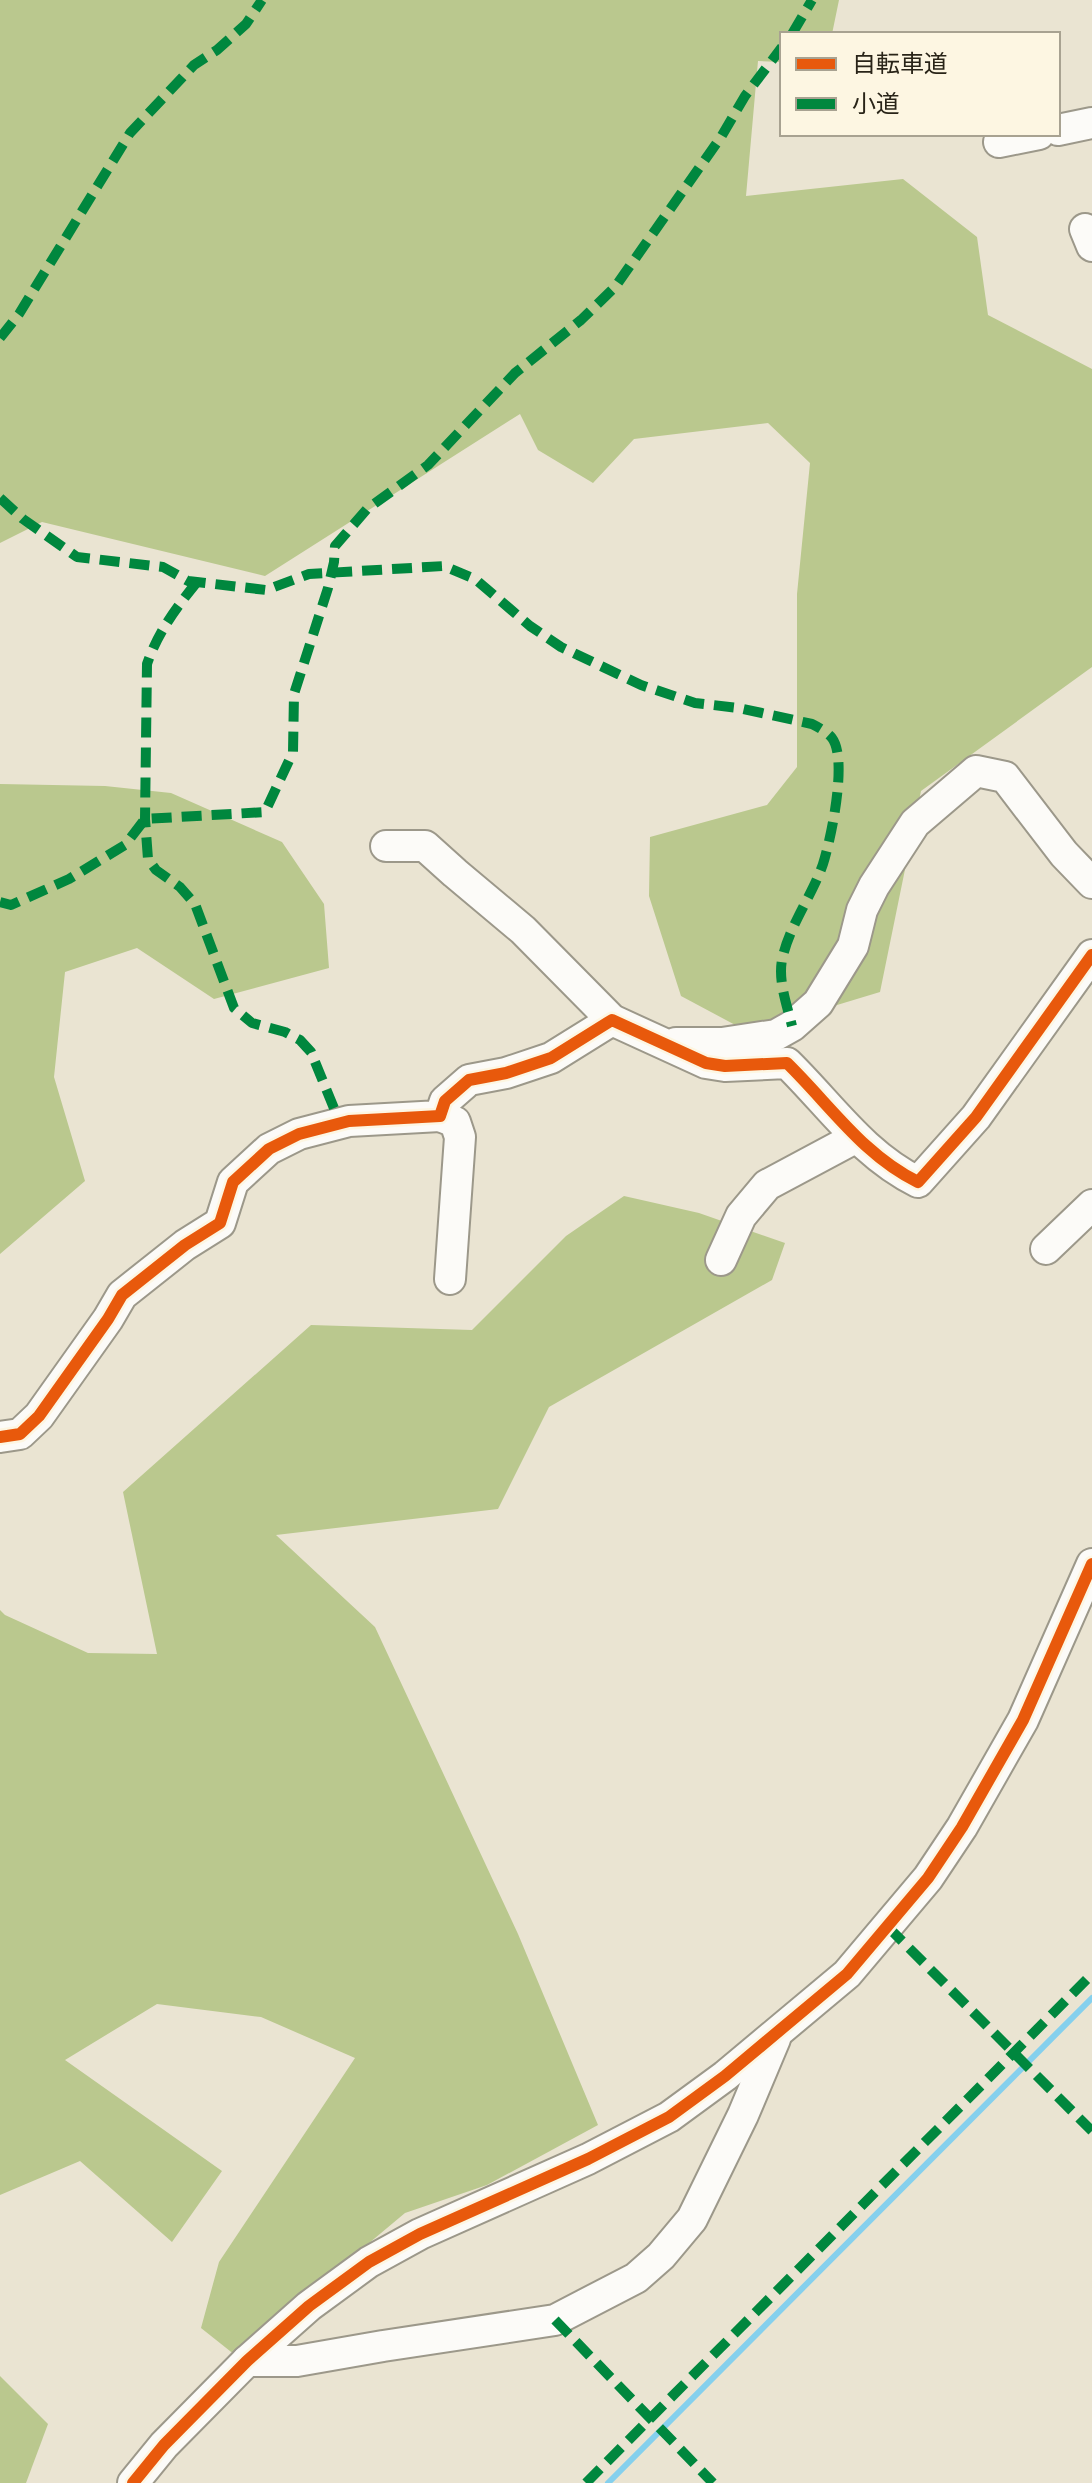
<svg xmlns="http://www.w3.org/2000/svg" width="1092" height="2483" viewBox="0 0 1092 2483" font-family="Raleway,'Noto Sans JP',sans-serif">
  <rect width="100%" height="100%" fill="#eae4d2"/>
  <g fill="#bac88e">
    <path d="M0 0H839L832 34H782V62L758 61 746 196 903 179 977 237 988 315 1092 369V667L921 791 880 992 804 1015 739 1027 681 996 649 896 650 837 767 805 797 767V594L810 463 768 423 634 439 593 483 538 450 520 414 265 576 42 522 0 543Z"/>
    <path d="M0 784 105 786 171 793 282 842 324 904 329 968 214 999 137 948 65 972 54 1077 85 1181 0 1254Z"/>
    <path d="M624 1196 699 1213 785 1243 772 1280 549 1407 498 1509 276 1535 375 1627 518 1934 598 2125 487 2185 405 2213 235 2355 201 2328 219 2262 355 2058 261 2017 157 2004 65 2060 222 2171 172 2242 80 2161 0 2195V1610L5 1615 88 1653 157 1654 123 1492 311 1325 472 1330 566 1236Z"/>
    <path d="M0 2376 48 2424 26 2483H0Z"/>
  </g>
  <g fill="none" stroke-linecap="round" stroke-linejoin="round">
    <path stroke="#85d0ed" stroke-width="6" d="M608 2483 1092 1998"/>
    <g stroke="#9c988a" stroke-width="34">
      <g id="minor">
        <path d="M1058 130 1092 123"/>
        <path d="M999 142 1039 134"/>
        <path d="M1085 229 1092 246"/>
        <path d="M386 846H425L455 873 523 930 612 1020 706 1063 725 1066 787 1063C830 1105 863 1155 918 1182L976 1117 1092 955"/>
        <path d="M676 1043H722L776 1035 792 1026 818 1003 853 946 862 910 874 886 915 823 976 771 1005 777 1064 854 1092 883"/>
        <path d="M440 1116 455 1122 460 1137 450 1279"/>
        <path d="M1046 1249 1092 1205"/>
        <path d="M721 1260 741 1216 767 1185 855 1138"/>
        <path d="M0 1437 20 1434 39 1416 108 1319 122 1295 185 1245 220 1223 233 1182 269 1149 299 1134 349 1121 440 1116 445 1101 469 1080 506 1073 551 1058 612 1020"/>
        <path d="M247 2361H297L383 2346 555 2320 636 2278 661 2256 692 2219 743 2115 775 2039"/>
        <path d="M133 2483 164 2445 247 2361 309 2306 369 2262 420 2234 588 2159 669 2117 725 2076 847 1974 928 1878 962 1827 1023 1720 1092 1564"/>
      </g>
    </g>
    <use href="#minor" stroke="#fcfbf8" stroke-width="30"/>
    <g stroke="#00873e" stroke-width="10" stroke-dasharray="20 10" stroke-linecap="butt">
      <path d="M792 34 812 0"/>
      <path d="M0 338 19 314 130 133 194 65 217 50 246 24 262 0"/>
      <path d="M0 498 23 519 77 557 163 567 188 581 197 582 266 590 309 574 444 566 475 579 530 626 561 647 641 685 695 703 739 708 812 724C818 727 827 732 832 738 848 759 831 839 823 864 812 896 789 926 782 960 778 981 787 1005 792 1026"/>
      <path d="M197 582C176 608 158 632 147 664L145 819 148 859 156 870 180 887 195 904 234 1008 252 1023 285 1032 300 1040 311 1052 340 1123"/>
      <path d="M0 902 11 905 69 879 125 845 145 819 265 812 293 752 294 694 328 588 334 562 335 546 367 509 428 465 515 373 581 320 615 287 721 137 745 96 782 47"/>
      <path d="M888 1927 1092 2131"/>
      <path d="M555 2320 713 2483"/>
      <path d="M586 2483 1092 1974"/>
    </g>
    <g stroke="#fdf6e2" stroke-width="17">
      <g id="cycleway">
        <path d="M0 1437 20 1434 39 1416 108 1319 122 1295 185 1245 220 1223 233 1182 269 1149 299 1134 349 1121 440 1116 445 1101 469 1080 506 1073 551 1058 612 1020 706 1063 725 1066 787 1063C830 1105 863 1155 918 1182L976 1117 1092 955"/>
        <path d="M133 2483 164 2445 247 2361 309 2306 369 2262 420 2234 588 2159 669 2117 725 2076 847 1974 928 1878 962 1827 1023 1720 1092 1564"/>
      </g>
    </g>
    <use href="#cycleway" stroke="#e8590c" stroke-width="12"/>
  </g>
  <rect x="780" y="32" width="280" height="104" fill="#fdf6e2" stroke="#a8a291" stroke-width="2"/>
  <rect x="796" y="58" width="40" height="12" fill="#e8590c" stroke="#a8a291" stroke-width="2"/>
  <text x="852" y="72" font-size="24" fill="#292418">自転車道</text>
  <rect x="796" y="98" width="40" height="12" fill="#00873e" stroke="#a8a291" stroke-width="2"/>
  <text x="852" y="112" font-size="24" fill="#292418">小道</text>
</svg>
